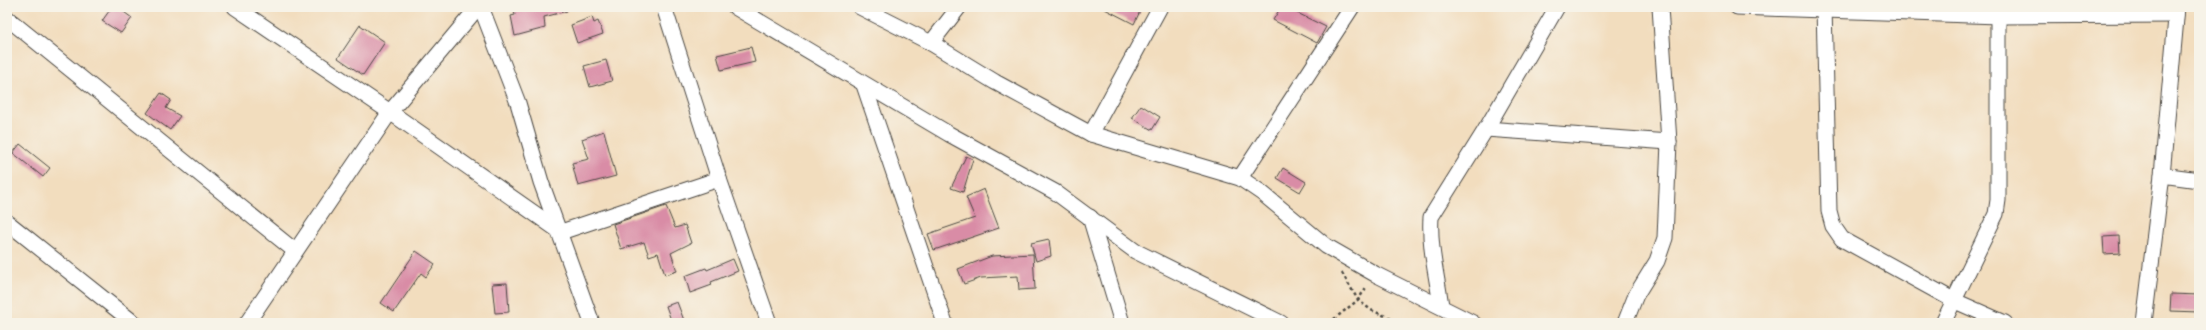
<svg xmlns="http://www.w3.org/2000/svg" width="2206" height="330" viewBox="0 0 2206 330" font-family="'Sorts Mill Goudy',serif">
  <rect width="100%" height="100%" fill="#f7f3e8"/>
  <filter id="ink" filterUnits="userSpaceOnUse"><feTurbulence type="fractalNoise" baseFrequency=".025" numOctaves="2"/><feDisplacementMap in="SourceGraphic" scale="8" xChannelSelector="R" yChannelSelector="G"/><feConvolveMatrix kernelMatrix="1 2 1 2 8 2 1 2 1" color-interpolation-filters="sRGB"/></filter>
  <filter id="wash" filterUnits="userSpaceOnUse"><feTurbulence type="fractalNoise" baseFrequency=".012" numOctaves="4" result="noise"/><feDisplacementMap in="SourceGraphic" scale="16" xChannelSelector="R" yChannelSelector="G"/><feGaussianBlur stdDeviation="0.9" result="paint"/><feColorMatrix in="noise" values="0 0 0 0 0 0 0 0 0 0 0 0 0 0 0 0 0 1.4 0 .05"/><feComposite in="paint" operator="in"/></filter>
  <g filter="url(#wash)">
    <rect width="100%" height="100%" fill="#f2ddbe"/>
    <g id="blocks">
      <g fill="#d98ca6">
        <path d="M112 7H117L132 18 121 33 102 21Z"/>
        <path d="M513 7H566L567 11 544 17 545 28 515 36 511 16 515 15Z"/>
        <path d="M1101 7H1142L1134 24Z"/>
        <path d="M1281 7H1285L1326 27 1317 43 1273 20Z"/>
        <path d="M592 17 594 23 598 21 603 34 577 43 571 25Z"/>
        <path d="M360 25 385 42 363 75 338 58Z"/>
        <path d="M751 47 755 62 721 70 717 55Z"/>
        <path d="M606 60 612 81 590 87 584 66Z"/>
        <path d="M161 93 171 100 166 108 180 116 170 130 147 113Z"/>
        <path d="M1141 105 1160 117 1152 130 1132 118Z"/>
        <path d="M604 131 616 176 578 186 572 163 589 159 582 139Z"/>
        <path d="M20 144 50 168 43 177 13 153Z"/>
        <path d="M966 156 973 159 963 192 951 188Z"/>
        <path d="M1283 168 1306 182 1300 192 1277 178Z"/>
        <path d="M984 189 999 228 934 250 928 234 975 218 966 197Z"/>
        <path d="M666 206 675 228 685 225 691 243 671 253 677 271 665 275 658 253 649 256 644 242 621 249 613 224Z"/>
        <path d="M2119 236 2120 253 2104 254 2103 237Z"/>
        <path d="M1049 239 1051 256 1036 261 1031 243Z"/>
        <path d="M416 251 435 264 426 277 421 273 394 312 381 303Z"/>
        <path d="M1033 254 1035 289 1019 290 1018 276 981 278 964 284 958 269 992 256Z"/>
        <path d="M733 259 738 271 711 282 712 285 690 293 685 276 706 268 707 270Z"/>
        <path d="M507 283 509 312 495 313 492 284Z"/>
        <path d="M2171 294 2199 295V312L2170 311Z"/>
        <path d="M677 302 685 323H672L666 306Z"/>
      </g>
    </g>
  </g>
  <g filter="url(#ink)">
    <use href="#blocks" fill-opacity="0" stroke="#494641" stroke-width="1"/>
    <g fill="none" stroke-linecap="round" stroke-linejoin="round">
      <g stroke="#494641" stroke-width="17">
        <g id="street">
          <path d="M235 7 390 112 561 232 719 179"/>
          <path d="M481 7 518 103 541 182 592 323"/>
          <path d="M664 7 719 179 769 323"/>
          <path d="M735 7 949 134 1055 192 1135 251 1281 323"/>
          <path d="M860 7 931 43 995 82 1091 134 1240 178 1262 193 1326 246 1375 274 1473 323"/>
          <path d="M1737 7 1999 16 2176 15"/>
          <path d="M1824 7 1829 211 1833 226 1842 239 1955 301 2005 323"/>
          <path d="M7 18 295 251"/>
          <path d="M931 43 959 7"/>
          <path d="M864 85 945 323"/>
          <path d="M1486 129 1669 142"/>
          <path d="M1091 134 1160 7"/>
          <path d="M2162 175 2199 180"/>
          <path d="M1240 178 1352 7"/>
          <path d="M1090 217 1122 323"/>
          <path d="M7 222 134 323"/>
          <path d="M1441 306C1437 276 1429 247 1431 217L1486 129 1557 7"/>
          <path d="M247 323 390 112 478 7"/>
          <path d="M1625 323 1636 295 1657 261 1665 238 1669 142 1660 7"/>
          <path d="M1943 323 1996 214 1998 200V7"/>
          <path d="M2144 323 2162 175 2177 7"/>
        </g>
      </g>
      <g stroke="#494641" stroke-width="2.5" stroke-dasharray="3 3" stroke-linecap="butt">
        <path d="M1342 273 1358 300 1371 310 1402 323"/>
        <path d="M1329 323 1358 300 1367 286"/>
      </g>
      <use href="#street" stroke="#fff" stroke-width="15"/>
    </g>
  </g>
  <rect width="2206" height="330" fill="none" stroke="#f7f3e8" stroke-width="24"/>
</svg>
